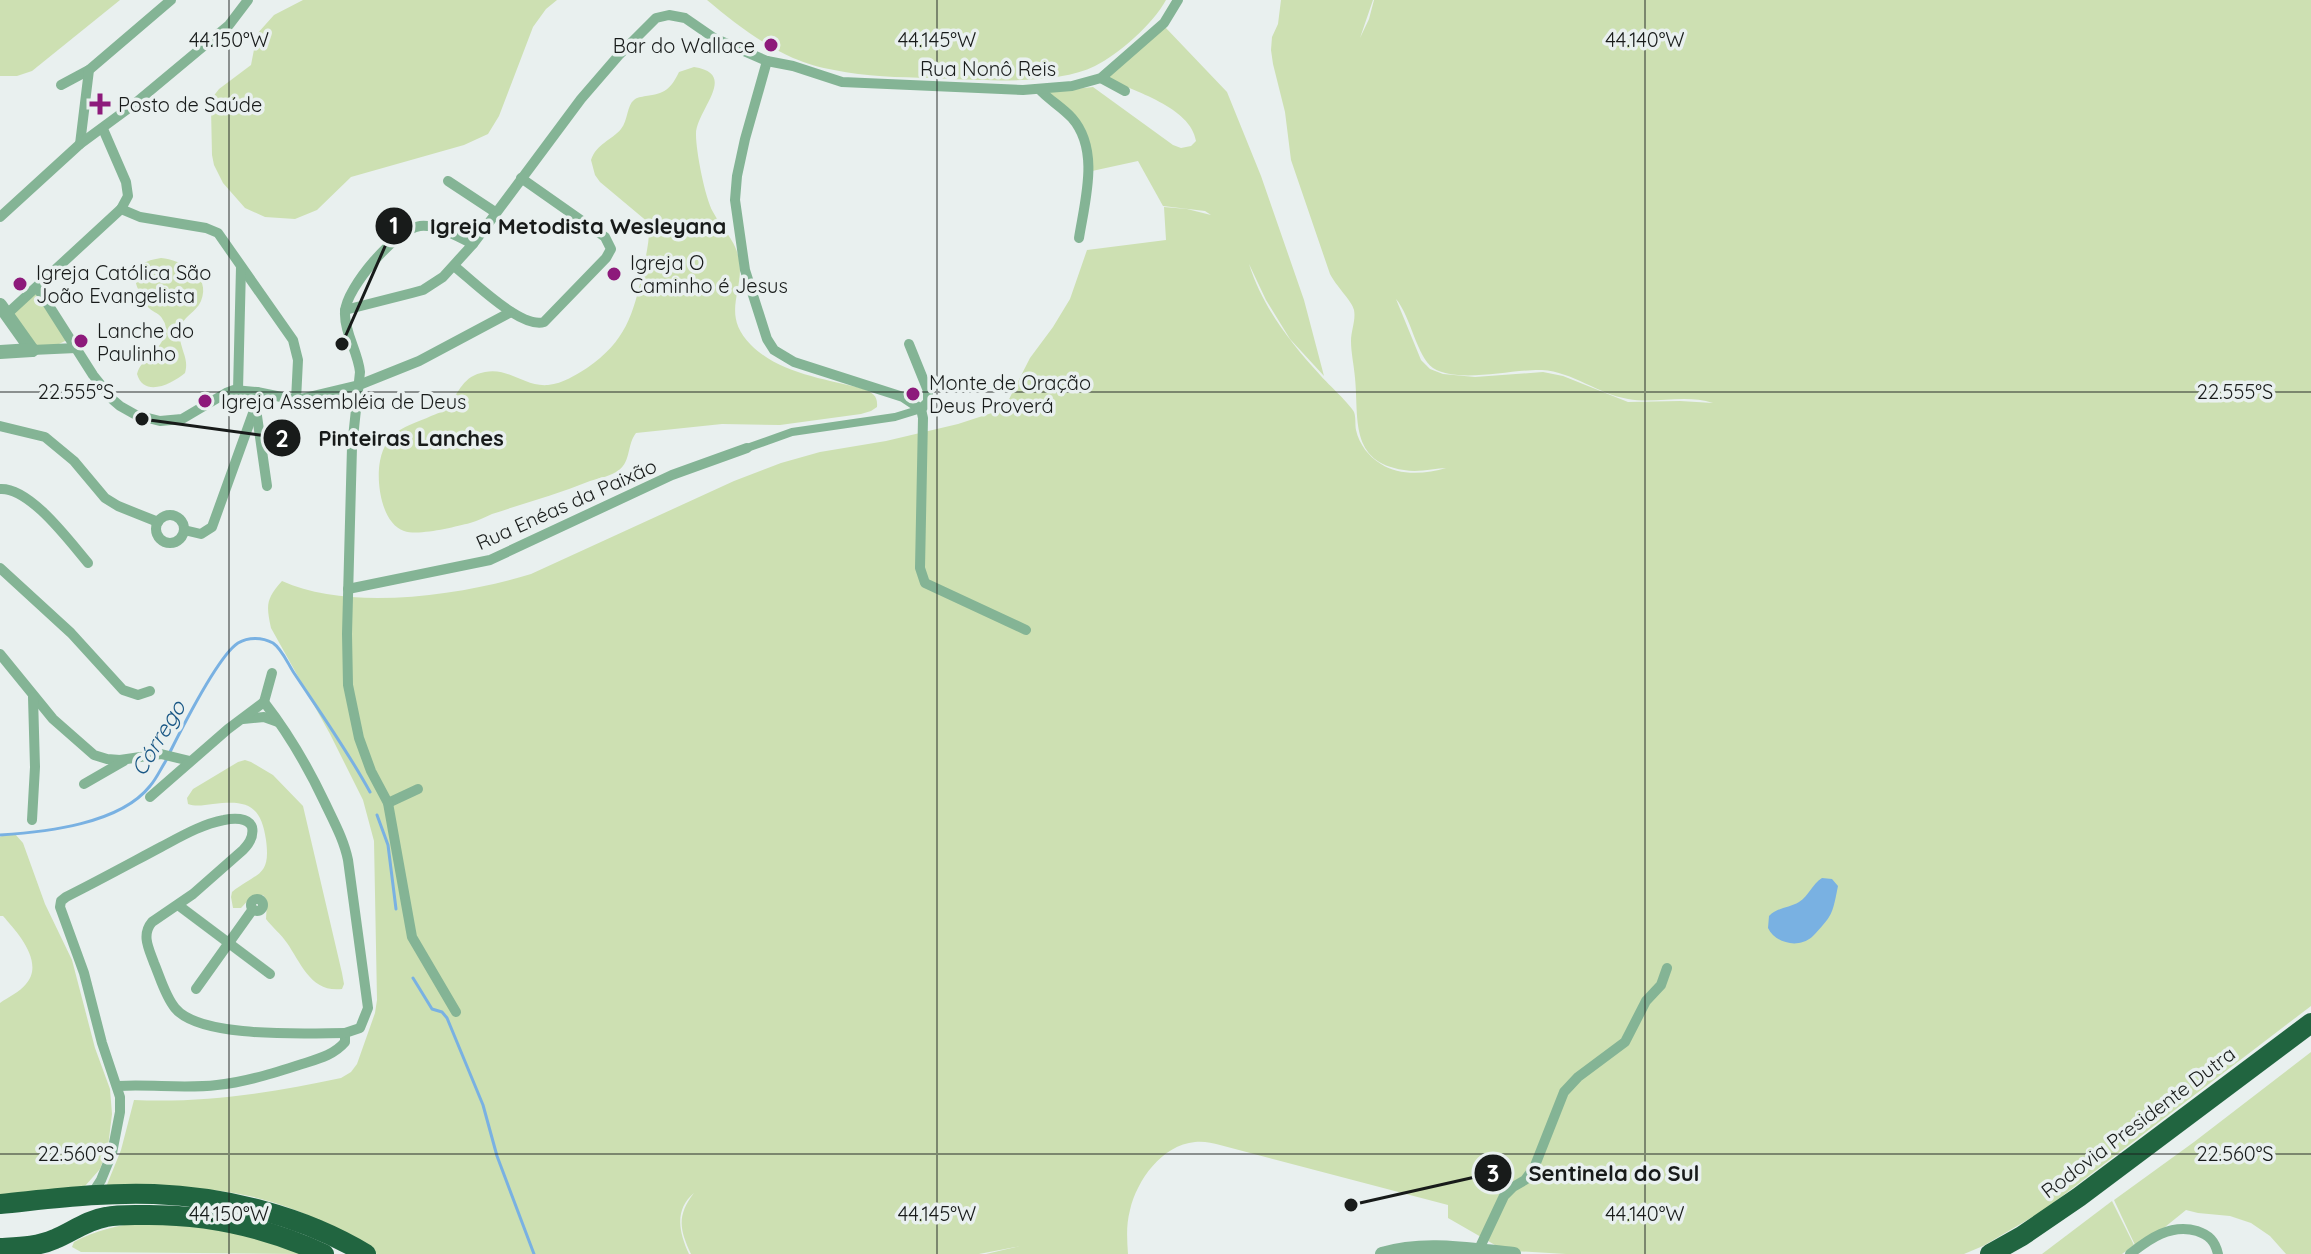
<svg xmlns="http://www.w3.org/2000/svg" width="2311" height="1254" viewBox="0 0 2311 1254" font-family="Quicksand,sans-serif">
  <rect width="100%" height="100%" fill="#e9f0ef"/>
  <g fill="#cde0b2" fill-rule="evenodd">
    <path d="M0 0H120L32 71 17 76H0Z"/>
    <path d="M303 0H557L546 9 533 27 499 116 488 134 464 145 351 177 317 210 295 219 265 217 245 208 223 183 214 165 212 155 211 108 212 98 219 89 251 65 257 34 274 15Z"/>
    <path d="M707 0H1166C1153 24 1119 54 1095 66 1055 86 976 80 931 78 899 77 866 77 834 70 821 68 805 63 793 58 762 44 733 22 707 0Z"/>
    <path d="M1281 0H1373L1360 38 1369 19 1374 0H2311V1006L2044 1210 1983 1246 1964 1254H1566L1514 1251 1495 1245 1448 1218V1205L1220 1145C1212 1143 1204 1141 1195 1142 1162 1145 1137 1180 1130 1210 1126 1225 1127 1239 1128 1254H986L1020 1246 979 1254H691C679 1229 677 1215 694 1193 674 1210 679 1232 689 1254H377C285 1191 215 1184 106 1187L121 1150 134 1100C205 1103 271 1093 341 1078L351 1072 357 1064 375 1013 377 1000 374 841 363 800 330 734 271 628C266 605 266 599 282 581 350 612 462 595 531 574L734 481 781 463 820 452 886 441 958 424 1004 409 1030 358 1053 327 1070 299 1087 250 1166 240 1164 207 1187 209 1211 215 1205 211 1163 206 1138 161 1092 171 1088 144 1047 92 1093 87 1173 145 1181 148 1191 146 1196 141C1191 107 1133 91 1106 78L1165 27 1227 92 1261 176 1304 300 1324 376 1290 339 1266 300 1249 264C1263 308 1290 342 1321 376 1328 384 1350 404 1354 412 1356 417 1355 425 1356 430 1359 444 1369 457 1381 464 1399 476 1426 474 1446 468 1435 468 1419 473 1404 470 1349 462 1359 418 1355 378 1354 365 1351 353 1351 341 1351 331 1356 320 1354 310 1352 301 1336 286 1330 274L1291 160 1285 112 1273 64 1271 50 1272 37 1278 24ZM1396 299C1411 317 1417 357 1433 368 1458 384 1513 369 1542 370 1573 372 1598 394 1628 399 1656 404 1685 394 1713 403L1680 401 1628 402 1563 376 1543 372 1475 377 1443 374 1430 369 1421 360Z"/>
    <path d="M694 67C740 74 695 111 696 135 696 151 705 198 713 212 722 229 735 239 739 259 745 291 720 314 751 345 780 374 826 379 864 389 873 393 878 396 877 407L871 411 861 414 780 425 722 424 636 433C627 444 631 461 619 470 612 476 599 478 590 481 558 494 525 503 492 514 485 517 477 521 470 523 454 527 419 536 404 531 381 523 376 481 380 461 387 429 405 428 431 416 436 414 443 412 447 407 460 392 462 376 485 372 509 367 524 387 548 385 564 383 574 376 587 368 626 341 633 315 643 271 646 255 650 240 649 223L600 182 595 175 591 160C597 143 611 141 621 129 628 120 627 105 634 100 637 97 641 97 646 96 664 94 671 89 679 72Z"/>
    <path d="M161 258C181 260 212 275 201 301 195 314 182 316 180 331 178 347 190 358 185 373 172 384 144 398 137 374 142 356 162 352 165 332 166 328 166 324 163 320 160 313 154 313 149 308 144 304 141 297 139 291 129 270 140 261 161 258Z"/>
    <path d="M37 290 69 339 53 347 35 346 11 313Z"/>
    <path d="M245 760 251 762 273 775 303 806 342 973 344 984 342 989C311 993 301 963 287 943 281 934 272 927 266 919L267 901 263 895 252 896 241 908H233L231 897 232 892C257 872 271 877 266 840 261 804 246 800 213 804 204 805 196 807 188 804L187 798 193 789 238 762Z"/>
    <path d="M6 834H15L23 843 45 904 72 960 95 1048 110 1089 112 1114 108 1147 100 1169 85 1186 0 1197V1003C8 997 20 992 26 984 45 962 17 932 3 916H0V837Z"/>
    <path d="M2311 1052V1254H2286L2270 1236 2251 1223 2230 1216 2198 1213 2186 1210 2165 1227 2135 1245 2114 1200 2194 1142Z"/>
    <path d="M2112 1201 2134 1245 2122 1254H2042Z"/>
    <path d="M144 1222 226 1229 303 1254 81 1252 72 1247 74 1242C96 1230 119 1225 144 1222Z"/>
  </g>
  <path fill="#79b1e2" d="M1822 878 1832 879 1838 886C1836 895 1834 910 1829 917 1826 922 1816 933 1812 937 1798 949 1775 943 1768 928L1769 916C1778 907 1789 908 1799 902 1809 896 1812 884 1822 878Z"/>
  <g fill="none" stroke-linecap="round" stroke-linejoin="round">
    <g stroke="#79b1e2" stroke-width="3">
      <path d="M170 752C182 728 218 656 238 643 248 637 262 637 273 643 282 649 288 664 294 673 320 712 347 750 370 792"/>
      <path d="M377 815 388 845 396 909"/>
      <path d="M0 835C46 832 120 824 150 786 157 778 161 768 167 759"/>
      <path d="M413 978 432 1009 442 1012 447 1018 483 1105 497 1156 534 1254"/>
    </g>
    <path stroke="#84b495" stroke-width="8" d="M747 448 792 432 895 417 921 409"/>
    <g stroke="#84b495" stroke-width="10">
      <path d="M767 61 745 139 737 176 735 200 745 270 767 339 774 350 794 362 903 397 921 409 923 418 920 568 925 583 1026 630"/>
      <path d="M1101 78 1125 91"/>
      <path d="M61 85 89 70"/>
      <path d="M1039 89C1049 100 1062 107 1072 118 1100 150 1085 200 1079 238"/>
      <path d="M80 144 89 70 171 0"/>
      <path d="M448 181 495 212"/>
      <path d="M121 209 140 217 206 228 218 233 293 340 298 360 296 400"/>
      <path d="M0 217 80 144 133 105 229 25 248 0"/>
      <path d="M454 266C473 281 521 329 544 322L606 258 611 249 605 237 521 178"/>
      <path d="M37 287 93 375 113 400 120 406 136 415 160 421 182 419 226 393 234 390 257 392 296 400 359 385 419 361 511 312"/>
      <path d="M345 310 412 293 423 290 443 277 473 244 581 99 619 55 656 18 669 15 685 18 714 38 767 61 793 66 842 82 1023 90 1072 86 1101 78 1164 23 1178 0"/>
      <path d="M7 314 121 209 128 196 126 182 103 129"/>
      <path d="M909 344 928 391V402L921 409"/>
      <path d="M32 350 76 348"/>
      <path d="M238 390 241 267"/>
      <path d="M256 409 267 486"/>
      <path d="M0 426 45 437 74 461 105 498 118 506 158 522"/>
      <path d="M0 489C30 487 70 542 88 563"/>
      <circle cx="170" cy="529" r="14"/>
      <path d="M184 530 201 534 212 527 256 405 257 392"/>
      <path d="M0 568 71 633 123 690 138 695 150 691"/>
      <path d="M348 589 490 560 672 475 747 448"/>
      <path d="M0 654 53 719 94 755 107 759 120 760 161 754 190 761"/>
      <path d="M264 702 272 673"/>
      <path d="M243 719 264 717 278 722"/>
      <path d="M84 784 124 761"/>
      <path d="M388 803 418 789"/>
      <path d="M32 820 35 767 33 697"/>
      <circle cx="257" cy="905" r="6"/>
      <path d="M178 905 270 974"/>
      <path d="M196 989 253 909"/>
      <path d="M456 1012 412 937 388 803 371 771 359 738 348 685 347 634 352 447 360 372C358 352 344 332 345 312 346 288 396 229 420 226 437 224 458 237 473 244"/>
      <path d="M118 1086C151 1084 184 1089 217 1085 246 1082 274 1073 302 1064 318 1059 334 1055 345 1042V1033L360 1028 368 1008 348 860C344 840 334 822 325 803 308 767 289 734 264 702L228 729 150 797"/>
      <path d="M92 1194 101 1180 112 1153 120 1112V1097L102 1043 84 973 60 907 61 901 66 897C98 881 129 864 161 847 180 837 202 824 224 820 233 818 248 817 252 827 254 836 249 844 243 850L193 894 152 922C141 935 149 949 154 963 160 977 165 996 175 1008 200 1039 307 1033 345 1033"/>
      <path d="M1480 1247 1504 1196 1513 1187 1525 1180 1534 1168 1564 1092 1578 1077 1625 1042 1646 1001 1661 985 1667 968"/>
      <path d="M2130 1254C2149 1239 2171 1223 2197 1231 2209 1235 2215 1241 2218 1254"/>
    </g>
    <g stroke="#84b495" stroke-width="14">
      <path d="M0 305 32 350"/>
      <path d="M0 352 32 350"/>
      <path d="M1382 1254C1425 1241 1471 1250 1514 1254"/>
    </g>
    <g stroke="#216540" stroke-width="20">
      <path d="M0 1204C51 1199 103 1192 154 1194 227 1197 303 1216 366 1254"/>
      <path d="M0 1248C19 1247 37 1247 55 1239 72 1232 87 1220 106 1217 120 1214 135 1215 149 1215 210 1215 268 1228 324 1254"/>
      <path d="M1990 1254 2022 1236 2079 1197 2311 1023"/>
    </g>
  </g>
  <path fill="none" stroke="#181b1a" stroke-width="2" stroke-opacity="0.45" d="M229 0V1254M937 0V1254M1645 0V1254M0 392H2311M0 1154H2311"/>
  <g fill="#8d1a7b" stroke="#e9f0ef" stroke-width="3">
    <circle cx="771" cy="45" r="8"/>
    <path d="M96 92h8v8h8v8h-8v8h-8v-8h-8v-8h8z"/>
    <circle cx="614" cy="274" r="8"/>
    <circle cx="20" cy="284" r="8"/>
    <circle cx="81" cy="341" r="8"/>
    <circle cx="913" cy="394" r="8"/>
    <circle cx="205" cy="401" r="8"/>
  </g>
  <g text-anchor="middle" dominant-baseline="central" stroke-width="7" stroke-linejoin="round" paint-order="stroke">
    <g font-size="20" fill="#181b1a" stroke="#e9f0ef" text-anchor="start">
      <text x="755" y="45" text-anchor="end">Bar do Wallace</text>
      <text x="118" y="104">Posto de Saúde</text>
      <text x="630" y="262">Igreja O<tspan x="630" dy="23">Caminho é Jesus</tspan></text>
      <text x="36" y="272">Igreja Católica São<tspan x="36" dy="23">João Evangelista</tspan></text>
      <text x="97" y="330">Lanche do<tspan x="97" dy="23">Paulinho</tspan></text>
      <text x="929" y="382">Monte de Oração<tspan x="929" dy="23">Deus Proverá</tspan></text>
      <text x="221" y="401">Igreja Assembléia de Deus</text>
    </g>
    <g font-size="20" fill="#181b1a" stroke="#e9f0ef">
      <text x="988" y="68">Rua Nonô Reis</text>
      <text transform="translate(566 504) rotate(-24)">Rua Enéas da Paixão</text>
      <text transform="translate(2138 1122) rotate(-37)">Rodovia Presidente Dutra</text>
    </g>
    <g font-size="22" font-style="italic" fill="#195785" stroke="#e9f0ef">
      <text transform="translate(158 738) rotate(-59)">Córrego</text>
    </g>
  </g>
  <g font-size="20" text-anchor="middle" fill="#181b1a" stroke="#e9f0ef" stroke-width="7" stroke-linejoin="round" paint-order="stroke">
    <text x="229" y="47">44.150°W</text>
    <text x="937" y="47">44.145°W</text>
    <text x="1645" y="47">44.140°W</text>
    <text x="76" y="399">22.555°S</text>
    <text x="2235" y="399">22.555°S</text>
    <text x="76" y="1161">22.560°S</text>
    <text x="2235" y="1161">22.560°S</text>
    <text x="229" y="1221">44.150°W</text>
    <text x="937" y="1221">44.145°W</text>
    <text x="1645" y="1221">44.140°W</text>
  </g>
  <path fill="none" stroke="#181b1a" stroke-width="3" d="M342 344L394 226M142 419L282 438M1351 1205L1493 1173"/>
  <g fill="#181b1a" stroke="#e9f0ef" stroke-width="3">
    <circle cx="342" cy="344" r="8"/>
    <circle cx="142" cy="419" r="8"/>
    <circle cx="1351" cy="1205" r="8"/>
    <circle cx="394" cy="226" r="20"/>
    <circle cx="282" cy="438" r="20"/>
    <circle cx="1493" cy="1173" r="20"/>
  </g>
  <g font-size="24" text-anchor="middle" font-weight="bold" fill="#fff">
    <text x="394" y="234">1</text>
    <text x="282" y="447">2</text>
    <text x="1493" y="1182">3</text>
  </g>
  <g font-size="22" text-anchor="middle" font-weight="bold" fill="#181b1a" stroke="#e9f0ef" stroke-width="7" stroke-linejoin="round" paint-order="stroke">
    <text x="578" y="234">Igreja Metodista Wesleyana</text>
    <text x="411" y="446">Pinteiras Lanches</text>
    <text x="1614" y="1181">Sentinela do Sul</text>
  </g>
</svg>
